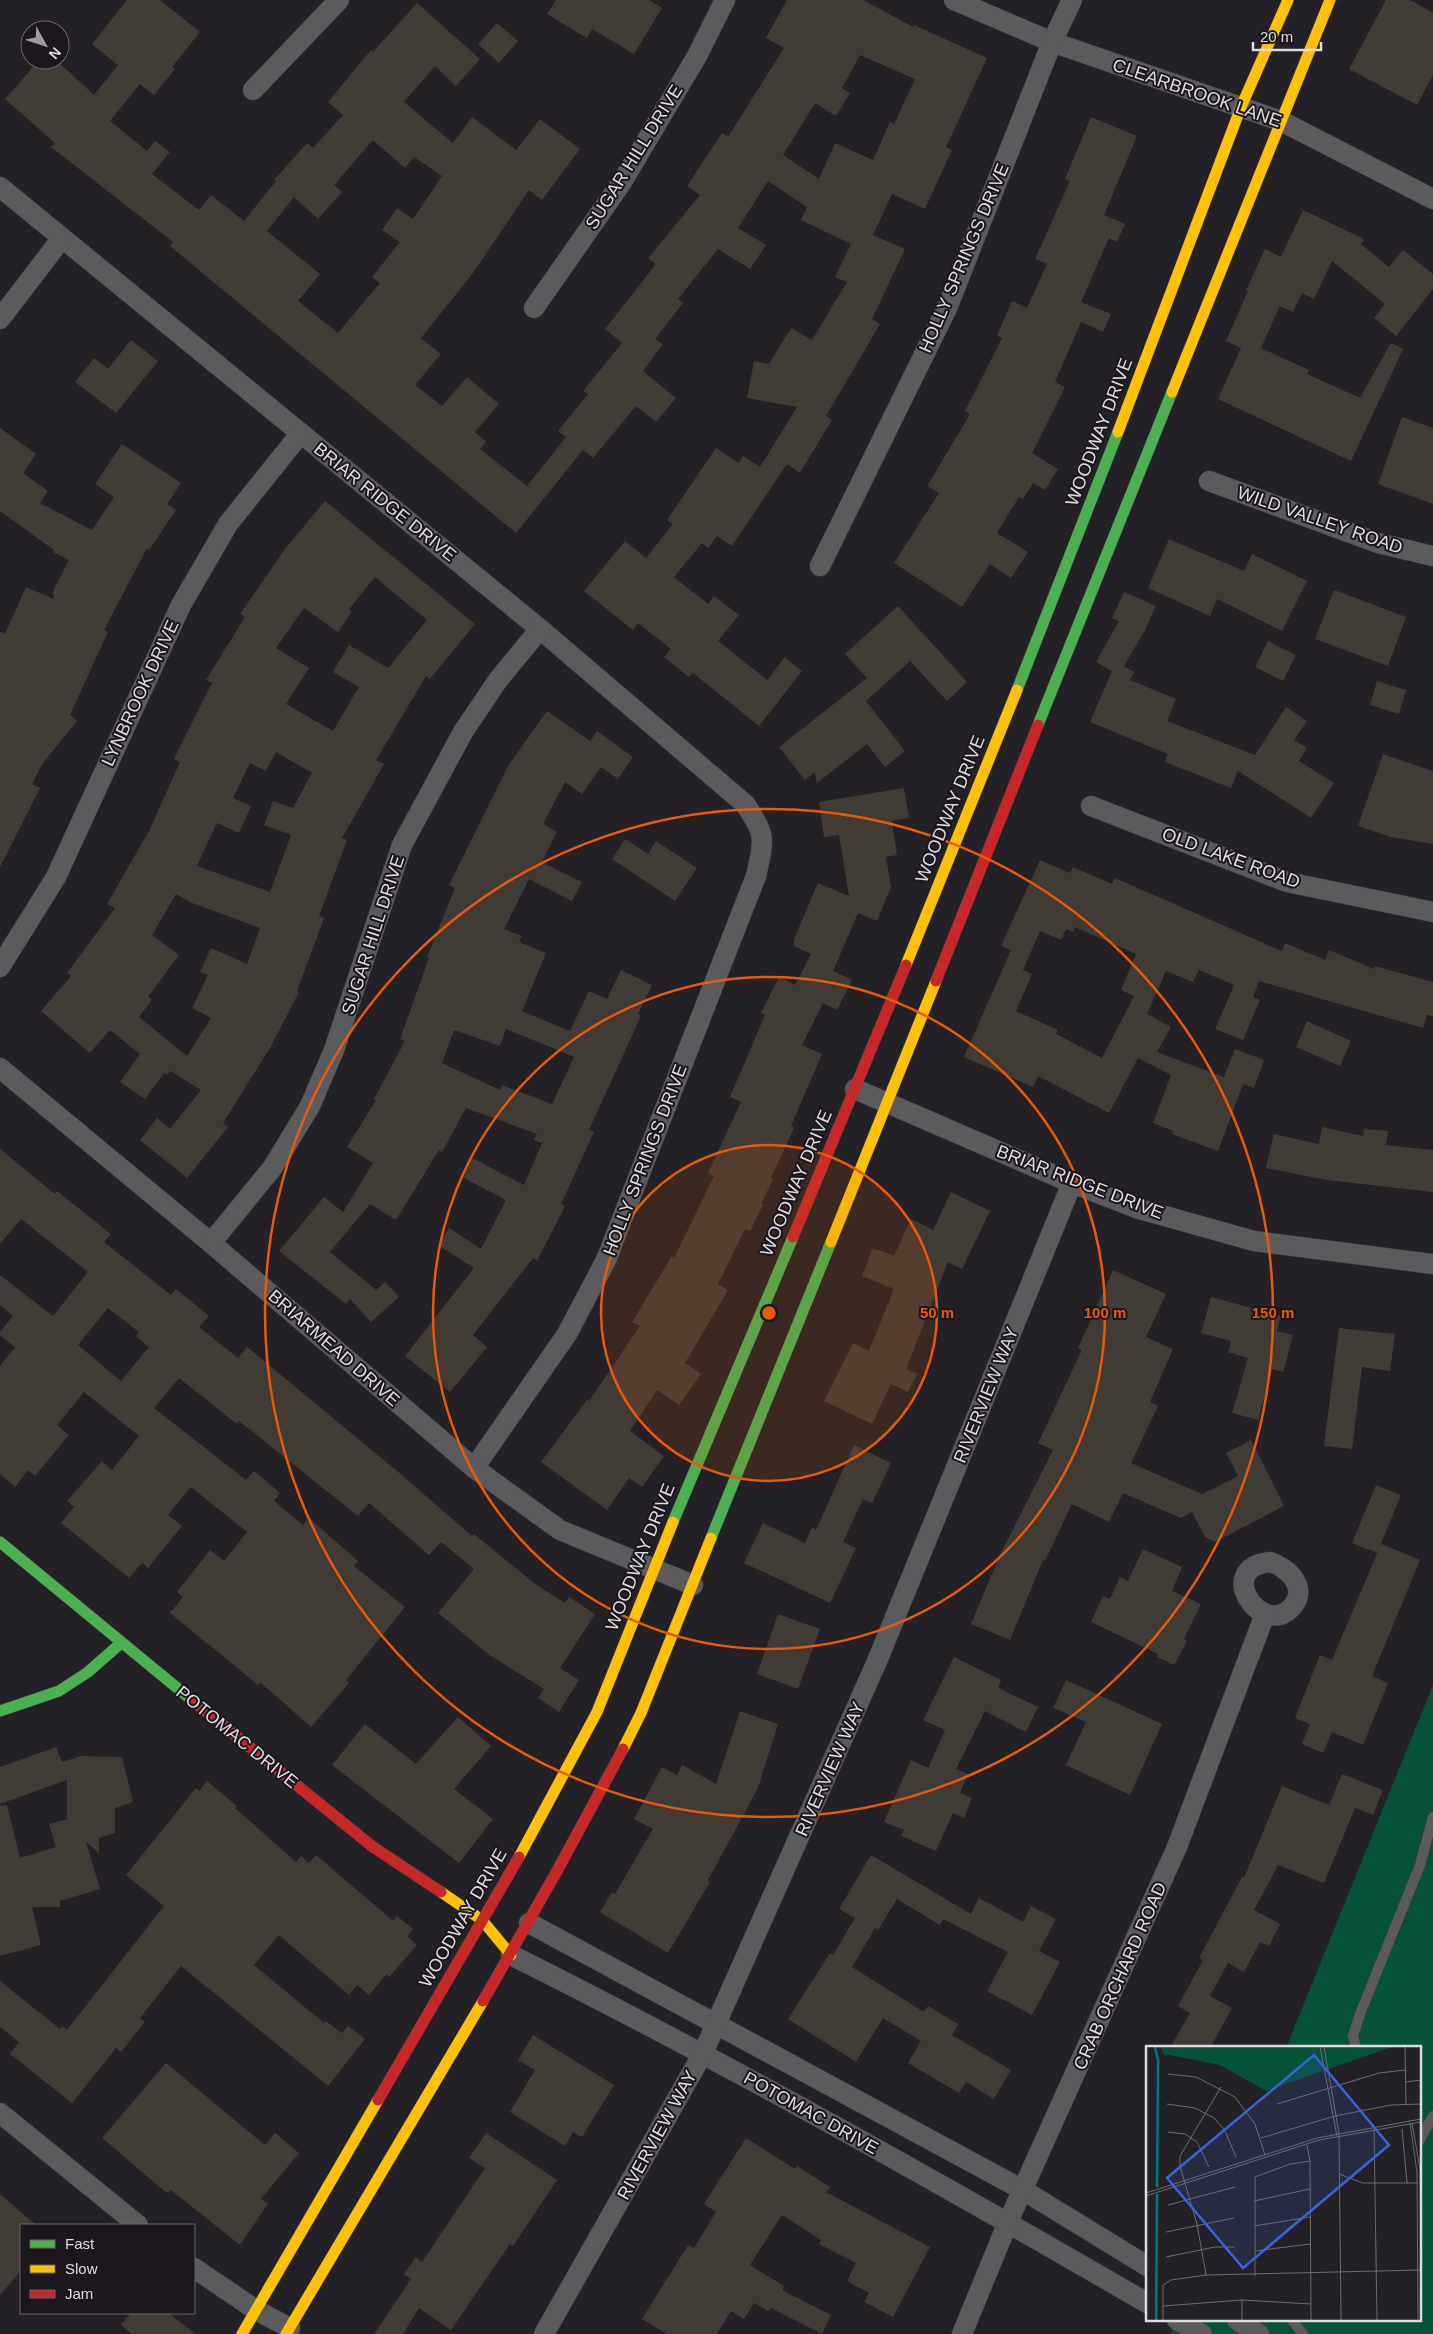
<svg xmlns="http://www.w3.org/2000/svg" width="1433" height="2334" viewBox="0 0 1433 2334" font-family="Helvetica,sans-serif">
  <rect width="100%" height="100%" fill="#232125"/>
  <path fill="#06513a" d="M1433 1685V2334H1171L1175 2320H1419V2048H1286Z"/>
  <g fill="#413b35" fill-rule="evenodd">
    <path d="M127 0H160L200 32 172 67 175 69 154 95 140 84 110 121 147 151 155 141 170 152 152 174 199 210 211 195 244 221 276 181 274 180 307 143 313 148 343 115 328 102 371 50 373 52 417 3 480 59 456 86 435 66 404 102 453 143 472 117 516 150 540 119 580 149 542 200 529 190 473 273 421 338 441 354 415 385 442 406 467 377 499 404 475 432 486 442 480 449 527 486 566 437 558 431 588 394 583 391 622 343 605 329 656 264 648 258 700 195 687 186 722 133 728 137 784 48 766 38 787 0H863L913 27 914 25 987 58 946 147 952 150 925 209 892 194 873 235 905 249 872 319 880 324 826 416 832 420 800 473 787 464 732 546 717 536 708 548 702 543 674 577 708 604 714 596 739 615 718 641 767 680 785 657 802 671 759 726 693 673 689 677 664 657 671 649 638 623 633 630 584 591 625 541 646 558 673 524 667 520 716 448 739 463 743 456 760 467 797 407 747 398 754 361 769 364 791 328 812 340 847 282 835 277 851 244 801 220 807 207 768 181 738 228 766 245 750 269 718 249 678 299 683 303 655 339 663 344 643 371 676 398 656 422 636 406 593 458 583 450 516 533 170 246 173 242 51 147 55 143 5 99 39 60H56L94 95 118 65 92 44ZM860 55 915 79 894 124 890 122 873 160 835 143 819 179 783 155 815 103 836 116 850 93 842 88ZM373 140 405 168 414 157 442 176 413 219 397 208 382 230 400 242 372 277 380 283 338 333 298 301 320 274 267 231 294 197 318 219 342 192 334 185Z"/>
    <path d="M556 0H649L662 8 634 54 592 29 587 38 547 14Z"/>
    <path d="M1386 0H1410L1433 13V75L1417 105 1349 69Z"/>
    <path d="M497 23 518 41 499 63 478 44Z"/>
    <path d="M1091 117 1137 136 1104 215 1125 224 1117 242 1109 238 1081 302 1111 314 1103 332 1081 322 1055 382 1065 387 1032 453 1058 469 1045 490 1033 483 1023 499 1019 497 997 533 1028 552 1011 578 990 564 962 607 894 563 939 493 927 486 970 414 965 411 1002 338 997 335 1012 301 1027 308 1047 264 1035 259 1070 181 1065 179Z"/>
    <path d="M1303 210 1364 239 1361 244 1389 267 1403 250 1433 274V289L1396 336 1374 318 1385 304 1332 261 1314 299 1302 293 1293 312 1280 306 1261 348 1309 370 1307 374 1360 398 1391 343 1403 349 1351 461 1218 399 1241 348 1226 341 1248 291 1246 290 1265 249 1281 257Z"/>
    <path d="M131 340 158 361 116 413 75 382 94 358 108 369Z"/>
    <path d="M1402 417 1433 428V504L1378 484Z"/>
    <path d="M0 428 36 454 23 473 48 491 40 503 92 530 114 497 95 484 122 444 181 483 167 504 176 510 149 550 147 548 104 630 108 632 70 715 77 721 43 763 32 784 40 788 0 867V632L5 634 26 587 54 599 53 591 69 560 53 552 54 550 0 511Z"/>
    <path d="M325 501 475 624 430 679 426 676 376 760 384 764 342 838 347 840 319 916 324 918 297 991 299 992 270 1048 223 1123 228 1127 187 1178 140 1140 157 1118 170 1129 201 1090 170 1071 167 1075 164 1073 145 1099 120 1082 140 1054 110 1030 90 1053 41 1011 71 976 67 973 115 908 107 904 149 831 180 762 174 759 212 683 206 680 245 617 240 614 285 549ZM375 577 427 620 388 668 349 645 333 672 359 687 333 731 286 704 309 668 276 648 304 608 338 632 352 611 349 609ZM276 752 312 773 293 808 273 801 264 825 291 835 270 892 197 866 217 823 239 833 251 806 233 798 250 763 266 771ZM176 894 192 903 260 928 247 964 211 948 200 972 208 975 192 1008 211 1018 187 1056 139 1017 152 1000 148 997 179 955 152 935Z"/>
    <path d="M1169 539 1244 571 1252 554 1307 581 1282 631 1217 599 1210 616 1148 588Z"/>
    <path d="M1334 590 1406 617 1388 666 1315 639Z"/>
    <path d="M1124 592 1156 606 1144 632 1124 666 1134 672 1130 680 1176 699 1167 721 1255 755 1286 707 1307 721 1294 740 1307 748 1299 761 1334 783 1311 818 1238 771 1231 788 1165 762 1168 754 1090 722 1112 671 1096 662 1119 621 1112 618Z"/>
    <path d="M898 606 967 682 947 701 910 661 866 701 905 751 885 767 867 744 817 783 815 772 805 780 779 747 867 678 845 654Z"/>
    <path d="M1268 641 1296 655 1283 681 1255 667Z"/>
    <path d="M1377 681 1406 690 1399 714 1370 705Z"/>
    <path d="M547 711 590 741 597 731 633 757 618 779 601 767 582 794 565 782 543 824 557 832 542 862 582 882 572 901 529 879 504 929 522 936 519 942 546 953 522 1011 570 1031 589 991 607 999 621 970 652 985 638 1014 641 1016 589 1130 594 1132 561 1204 565 1206 537 1261 533 1258 473 1335 487 1347 450 1392 405 1356 474 1268 438 1245 449 1228 481 1249 506 1200 462 1177 472 1158 524 1185 542 1143 534 1140 537 1134 466 1108 442 1152 439 1150 396 1220 370 1204 330 1252 376 1290 385 1282 399 1297 371 1322 350 1299 346 1304 279 1251 324 1197 343 1212 373 1163 347 1147 376 1100 374 1099 405 1041 400 1039 429 958 427 957 455 888 449 885 508 766ZM506 1029 574 1057 552 1104 502 1085 500 1090 442 1063 454 1030 500 1046Z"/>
    <path d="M1383 754 1433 771V844L1391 837 1358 826Z"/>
    <path d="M904 788 909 818 892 821 897 855 886 857 891 887 877 921 858 913 833 971 852 980 837 1010 823 1003 802 1045 822 1054 791 1126 794 1128 771 1178 773 1179 761 1204 763 1205 750 1231 745 1229 718 1284 728 1290 685 1363 701 1374 679 1405 657 1390 630 1431 664 1456 642 1487 629 1478 607 1510 541 1462 587 1400 589 1401 640 1326 632 1322 672 1256 674 1258 714 1176 708 1173 741 1102 730 1097 765 1015 761 1013 779 977 795 985 811 954 794 946V939L818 883 849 896 839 835 824 837 819 802Z"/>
    <path d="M625 839 648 854 656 841 697 868 675 901 612 859Z"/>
    <path d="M1040 860 1070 873 1073 867 1112 884 1115 878 1282 951 1285 943 1325 960 1329 950 1374 969 1375 966 1433 982V1016L1427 1015 1423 1028 1259 981 1253 997 1260 1000 1243 1040 1215 1029 1234 985 1199 970 1193 982 1166 971 1147 1014 1171 1027 1157 1052 1224 1077 1235 1049 1264 1060 1254 1088 1243 1084 1218 1151 1172 1134 1173 1131 1153 1123 1171 1075 1138 1058 1109 1113 1038 1076 1033 1087 964 1057 1011 950 1001 946ZM1075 927 1136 954 1121 990 1134 996 1102 1058 1056 1034 1058 1030 1016 1011 1032 974 1023 970 1040 931 1061 940 1066 929 1073 932Z"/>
    <path d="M1307 1021 1351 1041 1340 1066 1296 1047Z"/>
    <path d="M1322 1127 1363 1136 1364 1129 1388 1131 1386 1145 1433 1150V1192L1327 1180 1266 1168 1274 1134 1319 1144Z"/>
    <path d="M0 1149 55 1194 57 1191 111 1234 104 1242 171 1295 176 1289 209 1316 199 1327 238 1358 247 1347 396 1470 472 1536 474 1534 535 1584 565 1603 569 1597 595 1614 560 1668 579 1680 559 1712 538 1698 544 1689 491 1656 438 1613 474 1569 441 1542 429 1555 369 1503 358 1516 239 1421 237 1424 179 1378 154 1408 246 1480 254 1471 280 1493 274 1501 303 1525 309 1518 358 1561 354 1566 405 1607 346 1680 349 1683 311 1727 260 1682 258 1685 170 1613 183 1597 177 1592 210 1550 224 1561 247 1532 191 1487 168 1515 182 1526 148 1568 142 1563 129 1578 61 1523 74 1507 67 1501 102 1461 112 1470 139 1436 84 1392 57 1425 69 1435 35 1476 28 1470 15 1487 0 1474V1366L15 1347 0 1335V1332L13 1316 0 1305V1275L53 1316 88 1272 21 1219 0 1244ZM108 1308 139 1332 136 1336 149 1347 121 1381 78 1345Z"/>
    <path d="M951 1192 990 1211 962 1269 948 1262 906 1369 917 1374 908 1392 891 1384 872 1424 824 1401 853 1343 869 1351 894 1289 862 1276 873 1248 894 1256 911 1219 933 1230Z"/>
    <path d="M1113 1270 1166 1294 1146 1337 1173 1349 1150 1402 1158 1406 1131 1463 1202 1494 1238 1476 1226 1453 1251 1440 1284 1506 1215 1542 1205 1537 1192 1512 1181 1518 1123 1493 1109 1522 1072 1504 1045 1561 1043 1560 1010 1640 971 1624 999 1557 1053 1450 1038 1443 1082 1350 1078 1348Z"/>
    <path d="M1211 1297 1281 1316 1277 1331 1293 1335 1283 1372 1272 1369 1258 1420 1232 1413 1248 1358 1228 1352 1231 1341 1201 1333Z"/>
    <path d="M1339 1328 1395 1334 1390 1371 1362 1367 1352 1449 1324 1446Z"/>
    <path d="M854 1445 891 1463 872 1503 863 1499 843 1542 856 1548 830 1603 744 1563 763 1523 805 1543 812 1527 816 1530Z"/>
    <path d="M1376 1485 1401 1495 1377 1553 1352 1543Z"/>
    <path d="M1381 1544 1420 1560 1372 1676 1388 1683 1363 1745 1332 1732 1323 1753 1302 1744 1310 1724 1295 1718 1320 1655 1332 1660Z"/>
    <path d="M1143 1549 1182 1567 1172 1591 1201 1604 1184 1639 1187 1641 1174 1665 1157 1657 1158 1654 1091 1622 1103 1596 1110 1599 1120 1577 1128 1581Z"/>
    <path d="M778 1614 820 1629 798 1689 757 1674Z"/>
    <path d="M954 1657 1001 1680 998 1688 1038 1707 1026 1732 985 1711 956 1769 968 1774 960 1793 972 1798 964 1818 953 1813 936 1851 901 1836 904 1830 884 1822 911 1760 928 1768 945 1730 923 1720Z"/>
    <path d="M1066 1680 1162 1724 1130 1795 1066 1765 1086 1722 1053 1708Z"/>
    <path d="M740 1711 778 1724 758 1788 708 1880 710 1882 668 1953 600 1912 612 1892 615 1894 653 1829 634 1819 662 1767 677 1775 682 1765 716 1784Z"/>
    <path d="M458 1717 491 1746 454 1789 493 1819 459 1863 332 1765 365 1724 416 1764Z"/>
    <path d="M56 1747 62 1762 81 1756 122 1757 133 1802 115 1808V1833L99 1838V1853L86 1842 100 1889 60 1901V1907H32L41 1945 0 1956V1806L7 1805 20 1858 56 1847 49 1824 67 1819V1780L0 1804V1767Z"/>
    <path d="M1342 1774 1383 1790 1373 1815 1355 1808 1324 1883 1278 1865 1254 1910 1280 1924 1269 1946 1260 1942 1244 1972 1228 1963 1210 1996 1232 2008 1210 2048H1170L1190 2013 1178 2006 1203 1960 1199 1958 1242 1877 1244 1878 1282 1786 1329 1805Z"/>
    <path d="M207 1781 237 1806 235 1808 296 1862 301 1856 309 1863 316 1855 393 1921 397 1916 413 1929 407 1936 417 1945 389 1977 387 1974 369 1995 357 1985 349 1995 279 1935 254 1965 324 2023 326 2021 342 2033 348 2026 365 2039 328 2086 181 1966 140 2018 145 2022 121 2052 116 2048 72 2103 10 2054 19 2042 0 2027V1981L60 2029 62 2026 67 2030 164 1906 126 1875 196 1788 199 1791Z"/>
    <path d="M871 1855 971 1914 979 1898 1023 1922 1031 1906 1056 1919 1039 1951 1060 1962 1032 2015 987 1991 1008 1952 943 1919 940 1925 897 1899 878 1930 875 1928 852 1967 924 2012 928 2006 958 2024 952 2035 1011 2070 994 2099 966 2082 959 2093 908 2063 921 2041 883 2018 856 2062 788 2019 830 1953 833 1955 855 1918 839 1909Z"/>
    <path d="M533 2035 614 2085 582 2137 573 2132 565 2146 510 2112 535 2070 518 2060Z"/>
    <path d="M166 2063 265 2145 275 2133 299 2153 261 2199 268 2204 240 2245 171 2190 167 2193 102 2138Z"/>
    <path d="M486 2133 557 2180 513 2246 510 2244 451 2330 419 2308 403 2334H374L411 2279 404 2274 416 2257 422 2262 485 2168 469 2158Z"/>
    <path d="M746 2138 795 2169 797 2166 830 2187 826 2192 930 2247 893 2317 864 2302 869 2293 847 2281 856 2263 819 2244 821 2240 782 2215 750 2265 784 2286 782 2290 831 2315 822 2334 771 2308 768 2311 754 2303 744 2319 731 2311 717 2334H667L642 2319 688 2245 694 2248 716 2212 704 2204Z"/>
    <path d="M0 2194 36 2225H21V2271L0 2295Z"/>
    <path d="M131 2313H169L195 2334H132L121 2325Z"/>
  </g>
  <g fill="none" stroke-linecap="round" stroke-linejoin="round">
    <g stroke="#3f3d40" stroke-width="11">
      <g id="lane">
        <path d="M1356 2048 1353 2036 1360 2014 1420 1865 1433 1817"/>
        <path d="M1419 2141 1433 2116"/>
        <path d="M1292 2320 1303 2334"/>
      </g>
    </g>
    <g stroke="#3f3d40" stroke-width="21">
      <g id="street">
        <path d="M954 0 1052 42 1281 121 1433 199"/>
        <path d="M253 90 339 0"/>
        <path d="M0 187 540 629 745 804C767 836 764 840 756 876L606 1260 567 1334 474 1468"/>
        <path d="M534 308 622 182 697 56 725 0"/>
        <path d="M0 319 62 238"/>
        <path d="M1209 481 1378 543 1433 556"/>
        <path d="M820 566 948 306 1052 42 1072 0"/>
        <path d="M1091 806 1287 882 1433 912"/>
        <path d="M0 967 56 877 181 605 228 524 301 433"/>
        <path d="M0 1068 211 1243 474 1468 560 1530 693 1585"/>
        <path d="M855 1089 1072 1183 1136 1208 1254 1241 1433 1264"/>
        <path d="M211 1243 273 1167 310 1106 334 1050 402 845 463 732 498 680 540 629"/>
        <path d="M1270 1562C1288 1567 1310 1589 1291 1608 1262 1638 1213 1568 1270 1562Z"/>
        <path d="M529 1923 1023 2190 1147 2266"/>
        <path d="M511 1955C727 2063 938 2182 1147 2303"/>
        <path d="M0 2113 138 2225"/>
        <path d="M194 2268 256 2310 290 2328"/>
        <path d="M1177 2320 1202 2334"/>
        <path d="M1237 2320 1259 2334"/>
        <path d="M544 2334 703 2053 878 1659 1072 1183"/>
        <path d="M962 2334 1008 2222 1177 1847 1265 1614"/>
      </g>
    </g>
    <g stroke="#3f3d40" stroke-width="12">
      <g id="fast">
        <path d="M1017 690 1118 432"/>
        <path d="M1038 725 1172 392"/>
        <path d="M673 1522 793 1237"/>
        <path d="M711 1538 831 1242"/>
        <path d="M0 1542 193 1701"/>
        <path d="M0 1711 59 1691 88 1672 121 1643"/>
      </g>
    </g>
    <g stroke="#3f3d40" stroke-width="12">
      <g id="slow">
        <path d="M1172 392 1330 0"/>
        <path d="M1118 432 1241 107 1288 0"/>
        <path d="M906 965 1017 690"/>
        <path d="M831 1242 936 981"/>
        <path d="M623 1749 641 1713 711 1538"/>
        <path d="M519 1857 597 1712 673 1522"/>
        <path d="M441 1892 482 1920 511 1955"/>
        <path d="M242 2334 378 2100"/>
        <path d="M286 2334 483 2001"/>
      </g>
    </g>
    <g stroke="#3f3d40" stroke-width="12">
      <g id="jam">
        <path d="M936 981 1038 725"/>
        <path d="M793 1237 906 965"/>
        <path d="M193 1701 373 1847 441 1892"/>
        <path d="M483 2001 557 1871 623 1749"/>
        <path d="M378 2100 519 1857"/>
      </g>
    </g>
    <use href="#lane" stroke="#5b5a5c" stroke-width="10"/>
    <use href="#street" stroke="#5b5a5c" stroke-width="20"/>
    <use href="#fast" stroke="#4caf50" stroke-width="11"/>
    <use href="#slow" stroke="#ffc107" stroke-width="11"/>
    <use href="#jam" stroke="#c62828" stroke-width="11"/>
  </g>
  <circle cx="769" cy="1313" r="168" fill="#e8590c" fill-opacity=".12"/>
  <g fill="none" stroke="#e8590c" stroke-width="2.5">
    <circle cx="769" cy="1313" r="168"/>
    <circle cx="769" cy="1313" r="336"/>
    <circle cx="769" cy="1313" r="504"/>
  </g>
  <g text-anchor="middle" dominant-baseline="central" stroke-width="4" stroke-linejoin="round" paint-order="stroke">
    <g font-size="18" fill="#dfdce0" stroke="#1b171d">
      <text transform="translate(1197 93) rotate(19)">CLEARBROOK LANE</text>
      <text transform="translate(634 157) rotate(-58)">SUGAR HILL DRIVE</text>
      <text transform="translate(964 258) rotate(-67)">HOLLY SPRINGS DRIVE</text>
      <text transform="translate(1099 432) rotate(-69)">WOODWAY DRIVE</text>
      <text transform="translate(385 502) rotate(39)">BRIAR RIDGE DRIVE</text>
      <text transform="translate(1320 520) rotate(19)">WILD VALLEY ROAD</text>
      <text transform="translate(140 693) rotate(-65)">LYNBROOK DRIVE</text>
      <text transform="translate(950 809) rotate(-68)">WOODWAY DRIVE</text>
      <text transform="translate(1231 858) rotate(20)">OLD LAKE ROAD</text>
      <text transform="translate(373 935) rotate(-72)">SUGAR HILL DRIVE</text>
      <text transform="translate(645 1160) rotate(-69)">HOLLY SPRINGS DRIVE</text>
      <text transform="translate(1080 1182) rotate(21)">BRIAR RIDGE DRIVE</text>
      <text transform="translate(796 1183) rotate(-67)">WOODWAY DRIVE</text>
      <text transform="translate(334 1348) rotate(41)">BRIARMEAD DRIVE</text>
      <text transform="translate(986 1395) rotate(-68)">RIVERVIEW WAY</text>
      <text transform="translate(640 1557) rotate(-68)">WOODWAY DRIVE</text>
      <text transform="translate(237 1737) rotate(39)">POTOMAC DRIVE</text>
      <text transform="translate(830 1769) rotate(-66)">RIVERVIEW WAY</text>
      <text transform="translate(463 1918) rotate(-60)">WOODWAY DRIVE</text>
      <text transform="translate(1120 1976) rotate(-66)">CRAB ORCHARD ROAD</text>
      <text transform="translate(811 2113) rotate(29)">POTOMAC DRIVE</text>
      <text transform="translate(657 2135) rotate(-61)">RIVERVIEW WAY</text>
    </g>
  </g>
  <g transform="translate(1146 2046)">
    <rect width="275" height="275" fill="#232125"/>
    <path d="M14 1H246L120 45 74 19 18 8Z" fill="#06513a"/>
    <path fill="none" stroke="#04747f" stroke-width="2.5" d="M9 1 12 14 11 141M10 274 11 148"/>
    <path fill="none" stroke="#6e6c70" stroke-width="1" d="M174 1 191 90M178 1 193 87 195 274M259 1 260 59M22 28 50 31 89 51 109 78 119 109M260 36 275 34M21 58 49 62 68 72 78 83 90 111M131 58 233 27 259 24M264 77 271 126 272 274M266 77 274 123 275 221M228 83 231 274M256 83 261 137M22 86 39 88 51 96 63 121M115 92 189 70 245 59 275 58M161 99 164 115 165 274M193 128 217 137H272M0 147 171 92 275 73M0 150 173 94 275 76M108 155 164 143M22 159 89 141M108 180 164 171M20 186 88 172M109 205 164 198M20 211 69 201H89M60 229 51 178 34 120V110L75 41M109 230V131L144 118 164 115M96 254V274M17 260 96 254 165 258M17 274V239L25 234 60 229 275 224"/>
    <path fill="#3a63d9" fill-opacity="0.15" stroke="#3a63d9" stroke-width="2.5" d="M168 9 243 99 97 222 21 132Z"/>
    <rect width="275" height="275" fill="none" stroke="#dfdce0" stroke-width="2.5"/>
  </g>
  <circle cx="769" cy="1313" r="8" fill="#e8590c" stroke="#1b171d" stroke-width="2.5"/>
  <g font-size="15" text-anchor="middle" font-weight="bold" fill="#e8590c" stroke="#1b171d" stroke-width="4" stroke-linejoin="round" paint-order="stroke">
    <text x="937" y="1318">50 m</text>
    <text x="1105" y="1318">100 m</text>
    <text x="1273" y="1318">150 m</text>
  </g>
  <rect x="20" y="2224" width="175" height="90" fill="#1b171d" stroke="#69666b"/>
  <rect x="30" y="2240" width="25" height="8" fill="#4caf50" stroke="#69666b"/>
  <text x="65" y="2249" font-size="15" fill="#dfdce0">Fast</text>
  <rect x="30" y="2265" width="25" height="8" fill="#ffc107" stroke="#69666b"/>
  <text x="65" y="2274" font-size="15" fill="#dfdce0">Slow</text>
  <rect x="30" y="2290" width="25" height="8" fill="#c62828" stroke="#69666b"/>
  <text x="65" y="2299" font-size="15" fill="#dfdce0">Jam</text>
  <g transform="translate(45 45) rotate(130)"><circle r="24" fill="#1b171d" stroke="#69666b"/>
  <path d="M0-4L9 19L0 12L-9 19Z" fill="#9d9b9f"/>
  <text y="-8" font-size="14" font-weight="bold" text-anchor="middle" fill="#dfdce0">N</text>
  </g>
  <path d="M1253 42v8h68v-8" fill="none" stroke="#dfdce0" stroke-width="2.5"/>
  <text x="1260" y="42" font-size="15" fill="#dfdce0" stroke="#1b171d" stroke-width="4" paint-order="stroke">20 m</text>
</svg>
